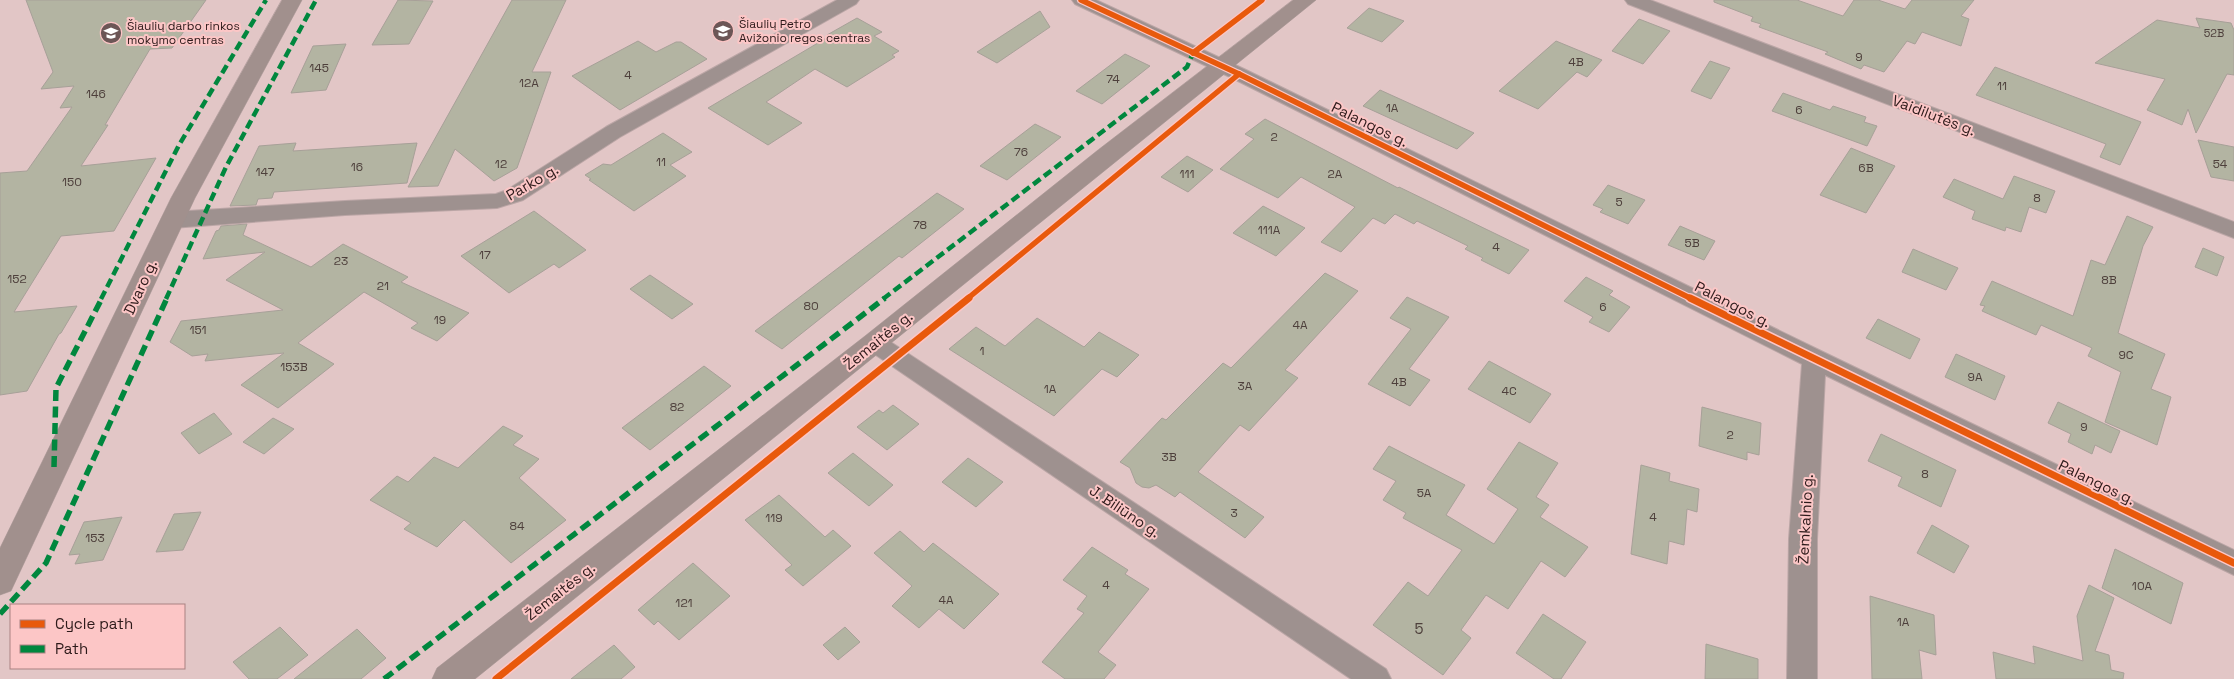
<svg xmlns="http://www.w3.org/2000/svg" width="2234" height="679" viewBox="0 0 2234 679" font-family="'Space Grotesk',sans-serif">
  <rect width="100%" height="100%" fill="#e2c6c6"/>
  <g fill="#b3b4a2" stroke="#a7a098">
    <path d="M26 0H206L172 48 150 49 105 125H108L81 166 156 158 114 231 61 236 14 312 77 306 61 333 59 334 27 391 0 395V173L27 171 72 107 60 108 74 86 41 89 53 72Z"/>
    <path d="M398 0 433 1 409 44 372 45Z"/>
    <path d="M512 0H566L532 72H551L517 168 494 181 455 149 438 186 408 187Z"/>
    <path d="M1714 0H1797L1843 16 1854 0H1878L1905 9 1912 0H1974L1961 16 1969 19 1961 46 1922 32 1915 44 1907 41 1884 72 1864 65 1861 69 1825 54 1828 52 1759 27 1761 24 1751 21 1753 17 1714 2Z"/>
    <path d="M1369 8 1404 21 1382 42 1347 28Z"/>
    <path d="M1040 11 1050 27 997 63 977 52Z"/>
    <path d="M857 18 882 32 874 36 899 51 892 55 895 57 847 87 815 69 766 102 802 123 768 145 708 108 828 37 827 35Z"/>
    <path d="M2196 18 2231 23 2234 30V75L2227 74 2196 133 2188 109 2182 125 2147 110 2165 79 2095 63 2157 20 2200 28Z"/>
    <path d="M1639 19 1670 31 1643 64 1612 51Z"/>
    <path d="M638 41 656 52 676 42H681L707 59 620 110 572 76Z"/>
    <path d="M1556 41 1602 60 1587 77 1577 72 1538 109 1499 91Z"/>
    <path d="M346 44 326 90 291 93 313 46Z"/>
    <path d="M1125 54 1150 66 1102 104 1076 91Z"/>
    <path d="M1710 61 1730 68 1711 99 1691 91Z"/>
    <path d="M1995 67 2141 122 2120 165 2100 157 2106 144 1976 95Z"/>
    <path d="M1380 90 1433 114 1474 133 1457 149 1363 106Z"/>
    <path d="M1783 93 1830 110 1833 106 1866 117 1864 122 1877 126 1867 146 1772 111Z"/>
    <path d="M1265 119 1398 188 1399 187 1529 250 1509 274 1481 260 1483 258 1465 249 1468 246 1417 221 1414 224 1395 214 1385 224 1373 218 1341 252 1321 242 1355 207 1301 177 1278 198 1220 169 1254 139 1245 134Z"/>
    <path d="M1035 124 1061 137 1007 180 980 166Z"/>
    <path d="M663 133 692 152 670 165 686 176 634 211 589 180 591 179 585 175 603 164 611 165Z"/>
    <path d="M2198 140 2234 147V181L2211 177Z"/>
    <path d="M296 143 293 151 417 143 407 183 274 192 272 198 258 199 256 205 230 206 259 146Z"/>
    <path d="M1851 148 1895 166 1866 213 1820 195Z"/>
    <path d="M1187 156 1213 170 1188 192 1161 177Z"/>
    <path d="M2014 176 2055 191 2046 213 2029 207 2021 232 2006 227 2005 231 1972 219 1975 211 1943 197 1954 179 2003 199Z"/>
    <path d="M1608 185 1645 200 1628 224 1600 212 1603 209 1593 205Z"/>
    <path d="M937 193 964 209 902 258 899 256 782 349 755 331Z"/>
    <path d="M1263 206 1305 228 1276 256 1233 233Z"/>
    <path d="M534 211 586 250 559 268 554 264 509 293 461 256Z"/>
    <path d="M2127 216 2153 227 2143 246 2118 333 2165 354 2151 389 2171 397 2157 445 2105 422 2121 372 2088 356 2092 348 2041 325 2036 335 1982 311 1985 306 1980 305 1992 281 2073 316 2091 260 2105 265Z"/>
    <path d="M247 224 243 235 311 267 343 244 408 277 401 282 469 313 437 341 411 328 418 323 364 292 298 343 334 364 278 408 241 385 284 353 205 361 208 354 192 356 170 342 181 321 283 310 226 280 265 252 203 259 216 231 219 230 221 226Z"/>
    <path d="M1680 226 1715 241 1704 260 1668 245Z"/>
    <path d="M2203 248 2224 257 2217 276 2195 267Z"/>
    <path d="M1913 249 1958 268 1946 290 1902 272Z"/>
    <path d="M1325 273 1358 291 1285 370 1298 378 1249 431 1240 425 1198 472 1264 517 1245 538 1180 492 1175 497 1156 485 1149 488 1142 487 1136 483 1130 468 1120 462 1162 418 1166 420 1223 363 1231 368Z"/>
    <path d="M650 275 693 304 672 319 630 289Z"/>
    <path d="M1586 277 1613 291 1609 295 1630 307 1609 332 1589 322 1593 317 1564 301Z"/>
    <path d="M1407 297 1449 317 1409 369 1430 380 1410 406 1368 384 1411 329 1390 318Z"/>
    <path d="M1037 318 1084 347 1099 332 1139 355 1117 377 1102 369 1054 416 949 349 976 327 1005 346Z"/>
    <path d="M1878 319 1920 339 1910 359 1866 338Z"/>
    <path d="M1956 354 2005 376 1995 400 1945 377Z"/>
    <path d="M1489 361 1551 394 1530 423 1468 389Z"/>
    <path d="M704 366 731 386 650 450 622 428Z"/>
    <path d="M2058 402 2120 431 2111 453 2095 445 2092 454 2068 442 2071 434 2048 423Z"/>
    <path d="M893 405 919 424 887 450 857 427 879 410 883 413Z"/>
    <path d="M1702 407 1761 423 1759 455 1747 452V460L1699 446Z"/>
    <path d="M214 413 232 434 199 454 181 433Z"/>
    <path d="M273 418 294 429 264 454 243 442Z"/>
    <path d="M503 426 523 436 513 445 539 459 519 478 566 520 511 563 464 520 437 547 404 529 411 523 370 500 397 476 408 482 434 457 458 468Z"/>
    <path d="M1881 434 1956 470 1941 507 1898 486 1902 477 1868 461Z"/>
    <path d="M1519 442 1558 463 1536 497 1549 505 1540 517 1588 547 1565 577 1541 561 1508 609 1486 595 1461 630 1471 638 1443 675 1373 625 1408 582 1428 596 1462 550 1403 518 1406 513 1383 500 1396 481 1373 469 1389 446 1465 485 1446 515 1494 544 1518 509 1487 489Z"/>
    <path d="M853 453 893 485 869 506 828 473Z"/>
    <path d="M968 458 1003 482 976 507 942 482Z"/>
    <path d="M1641 465 1670 473 1669 481 1699 489 1697 512 1687 509 1684 545 1669 541 1667 564 1631 554Z"/>
    <path d="M779 495 825 537 833 530 851 546 803 586 785 570 792 565 745 520Z"/>
    <path d="M201 512 183 550 156 552 174 514Z"/>
    <path d="M122 517 103 560 75 564 80 554 69 555 84 522Z"/>
    <path d="M1932 525 1969 546 1954 573 1917 553Z"/>
    <path d="M900 531 924 552 933 543 999 594 964 629 939 609 919 628 892 606 912 586 874 553Z"/>
    <path d="M1092 547 1128 570 1125 574 1149 589 1098 652 1116 665 1104 679H1065L1042 662 1084 613 1077 609 1087 596 1063 580Z"/>
    <path d="M2115 549 2183 583 2171 624 2102 588Z"/>
    <path d="M693 563 730 596 679 640 658 621 654 625 638 610Z"/>
    <path d="M2089 585 2114 598 2095 651 2109 655 2111 670 2124 673 2123 679H1996L1993 652 2035 664 2033 646 2083 661 2077 616Z"/>
    <path d="M1870 596 1934 615 1936 655 1919 650 1922 679H1872Z"/>
    <path d="M1543 614 1586 642 1561 679H1554L1516 653Z"/>
    <path d="M280 627 308 655 277 679H249L233 662Z"/>
    <path d="M845 627 860 642 838 660 823 645Z"/>
    <path d="M357 629 386 658 361 679H294Z"/>
    <path d="M1706 644 1758 659V679H1705Z"/>
    <path d="M614 645 635 667 621 679H571Z"/>
  </g>
  <g fill="none" stroke-linecap="round" stroke-linejoin="round">
    <g stroke="#bba6a6" stroke-width="2">
      <g id="minor">
        <path d="M837 0H859L856 4 620 137 523 200 497 208 345 215 172 228 164 225 161 220 164 215 172 212 345 201 496 194 507 190 606 127Z"/>
        <path d="M1072 0H1096L1246 70 1823 352 2234 550V575L1825 375 1817 539V679H1787L1789 539 1802 364 1232 78 1075 4Z"/>
        <path d="M1625 0H1650L2234 222V238L1628 4Z"/>
        <path d="M875 334 883 337 1386 669 1391 679H1351L867 349 863 343 867 337Z"/>
      </g>
    </g>
    <g stroke="#bba6a6" stroke-width="1">
      <g id="secondary">
        <path d="M282 0H302L195 198 11 591 0 595V548L171 198Z"/>
        <path d="M1293 0H1316L475 679H432L437 668 865 336 1098 150Z"/>
      </g>
    </g>
    <use href="#minor" fill="#9e918f" fill-rule="evenodd"/>
    <use href="#secondary" fill="#a1908d" fill-rule="evenodd"/>
    <g stroke="#00873e" stroke-width="4.5" stroke-dasharray="9 4.5" stroke-linecap="butt">
      <path d="M101 299 179 145 266 0"/>
      <path d="M166 299 226 167 316 0"/>
      <path d="M883 299 1187 67 1193 53 1197 50"/>
    </g>
    <g stroke="#00873e" stroke-width="5.5" stroke-dasharray="11 5.5" stroke-linecap="butt">
      <path d="M54 467 56 388 102 298"/>
      <path d="M0 614 46 563 167 298"/>
      <path d="M384 679 885 298"/>
    </g>
    <g stroke="#fcc6c6" stroke-width="8">
      <g id="cycleway-far1">
        <path d="M1081 0 1239 74 1692 299"/>
        <path d="M1193 53 1262 0"/>
        <path d="M967 299 1239 74"/>
      </g>
    </g>
    <g stroke="#fcc6c6" stroke-width="10">
      <g id="cycleway">
        <path d="M1690 298 2234 563"/>
        <path d="M496 679 969 298"/>
      </g>
    </g>
    <use href="#cycleway-far1" stroke="#e8590c" stroke-width="5.5"/>
    <use href="#cycleway" stroke="#e8590c" stroke-width="7"/>
  </g>
  <defs>
    <g id="school-disc" transform="scale(1.125)"><circle r="9.5" fill="#6c5656" stroke="#fcc6c6"/><path d="M0-5L7-2L0 1L-7-2ZM-4 1L0 2.5L4 1V4Q0 6-4 4Z" fill="#fff"/></g>
  </defs>
  <g fill-rule="evenodd">
    <use href="#school-disc" x="723" y="31"/>
    <use href="#school-disc" x="111" y="33"/>
  </g>
  <g text-anchor="middle" dominant-baseline="central" stroke-width="4" stroke-linejoin="round" paint-order="stroke">
    <g font-size="11" fill="#4e403c">
      <text x="2214" y="33">52B</text>
    </g>
    <g font-size="12" fill="#2d1a1a" stroke="#fcc6c6" text-anchor="start">
      <text x="739" y="24">Šiaulių Petro<tspan x="739" dy="14">Avižonio regos centras</tspan></text>
      <text x="127" y="26">Šiaulių darbo rinkos<tspan x="127" dy="14">mokymo centras</tspan></text>
    </g>
    <g font-size="12" fill="#4e403c">
      <text x="1859" y="57">9</text>
      <text x="1576" y="62">4B</text>
      <text x="319" y="68">145</text>
      <text x="628" y="75">4</text>
      <text x="1113" y="79">74</text>
      <text x="529" y="83">12A</text>
      <text x="2002" y="86">11</text>
      <text x="96" y="94">146</text>
      <text x="1392" y="108">1A</text>
      <text x="1799" y="110">6</text>
      <text x="1274" y="137">2</text>
      <text x="1021" y="152">76</text>
      <text x="661" y="162">11</text>
      <text x="501" y="164">12</text>
      <text x="2220" y="164">54</text>
      <text x="357" y="167">16</text>
      <text x="1866" y="168">6B</text>
      <text x="265" y="172">147</text>
      <text x="1187" y="174">111</text>
      <text x="1335" y="174">2A</text>
      <text x="72" y="182">150</text>
      <text x="2037" y="198">8</text>
      <text x="1619" y="202">5</text>
      <text x="920" y="225">78</text>
      <text x="1269" y="230">111A</text>
      <text x="1692" y="243">5B</text>
      <text x="1496" y="247">4</text>
      <text x="485" y="255">17</text>
      <text x="341" y="261">23</text>
      <text x="17" y="279">152</text>
      <text x="2109" y="280">8B</text>
      <text x="383" y="286">21</text>
      <text x="811" y="306">80</text>
      <text x="1603" y="307">6</text>
      <text x="440" y="320">19</text>
      <text x="1300" y="325">4A</text>
      <text x="198" y="330">151</text>
      <text x="982" y="351">1</text>
      <text x="2126" y="355">9C</text>
      <text x="294" y="367">153B</text>
      <text x="1975" y="377">9A</text>
      <text x="1399" y="382">4B</text>
      <text x="1245" y="386">3A</text>
      <text x="1050" y="389">1A</text>
      <text x="1509" y="391">4C</text>
      <text x="677" y="407">82</text>
      <text x="2084" y="427">9</text>
      <text x="1730" y="435">2</text>
      <text x="1169" y="457">3B</text>
      <text x="1925" y="474">8</text>
      <text x="1424" y="493">5A</text>
      <text x="1234" y="513">3</text>
      <text x="1653" y="517">4</text>
      <text x="774" y="518">119</text>
      <text x="517" y="526">84</text>
      <text x="95" y="538">153</text>
      <text x="1106" y="585">4</text>
      <text x="2142" y="586">10A</text>
      <text x="946" y="600">4A</text>
      <text x="684" y="603">121</text>
      <text x="1903" y="622">1A</text>
    </g>
    <g font-size="15" fill="#2d1a1a" stroke="#fcc6c6">
      <text transform="translate(1934 115) rotate(21)">Vaidilutės g.</text>
      <text transform="translate(1370 124) rotate(26)">Palangos g.</text>
      <text transform="translate(532 182) rotate(-30)">Parko g.</text>
      <text transform="translate(140 287) rotate(-65)">Dvaro g.</text>
      <text transform="translate(1733 304) rotate(27)">Palangos g.</text>
      <text transform="translate(878 340) rotate(-39)">Žemaitės g.</text>
      <text transform="translate(2097 482) rotate(26)">Palangos g.</text>
      <text transform="translate(1125 511) rotate(34)">J. Biliūno g.</text>
      <text transform="translate(1805 519) rotate(-87)">Žemkalnio g.</text>
      <text transform="translate(560 591) rotate(-38)">Žemaitės g.</text>
    </g>
    <g font-size="15" fill="#4e403c">
      <text x="1419" y="628">5</text>
    </g>
  </g>
  <rect x="10" y="604" width="175" height="65" fill="#fcc6c6" stroke="#a98181"/>
  <rect x="20" y="620" width="25" height="8" fill="#e8590c" stroke="#a98181"/>
  <text x="55" y="629" font-size="15" fill="#2d1a1a">Cycle path</text>
  <rect x="20" y="645" width="25" height="8" fill="#00873e" stroke="#a98181"/>
  <text x="55" y="654" font-size="15" fill="#2d1a1a">Path</text>
</svg>
